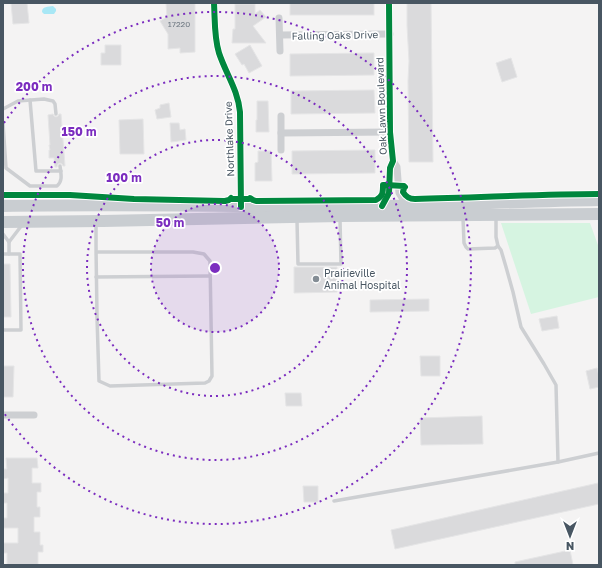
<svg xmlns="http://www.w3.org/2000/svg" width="602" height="568" viewBox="0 0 602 568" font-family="'Golos Text',sans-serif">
  <rect width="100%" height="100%" fill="#f4f3f3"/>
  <path fill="#d6f4e1" d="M501 223H590L599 248V297L531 314Z"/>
  <path fill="#a8e7f5" d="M53 6 56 9V11L54 14H44L42 12C42 6 48 7 53 6Z"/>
  <g fill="#dadadc" stroke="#e5e5e6">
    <path d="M11 3H27L29 23 13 24Z"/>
    <path d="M166 3H195V52L180 53V48L168 49V34L160 21 167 17Z"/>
    <rect x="290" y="3" width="84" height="12"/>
    <path d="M407 3H431L433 162H409L408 81 409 61 407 25Z"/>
    <path d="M235 4H255V14L260 10 266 17 253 26 266 43H232L233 29H235Z"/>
    <path d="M105 45H121V65H101V53H105Z"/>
    <path d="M250 45 262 66 249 73 244 64 242 65 235 54Z"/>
    <path d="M374 53V75L290 76V54Z"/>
    <path d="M511 58 517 77 502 82 496 63Z"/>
    <path d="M374 90 375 113 291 114V91Z"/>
    <path d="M257 101H268L269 132H256V120H257Z"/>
    <path d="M169 103 171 117 157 119 155 110 160 108V105Z"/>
    <path d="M53 114 54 116 56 117 58 116 59 114H61L65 166H63L62 164 60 163 58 164 57 167H55L54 158H49V150H50L49 145H50L48 115Z"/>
    <path d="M143 119 144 154H120L119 120Z"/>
    <path d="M170 123H179L180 130 185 129 186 140 171 142Z"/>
    <path d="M375 150V173L292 174V151Z"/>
    <path d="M258 151H271L272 181H255V163L258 162Z"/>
    <path d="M3 264H10L11 317H3Z"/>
    <path d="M294 267H337V292L294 293Z"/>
    <path d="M429 299V311L370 312V300Z"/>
    <path d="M557 316 559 328 542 331 539 319Z"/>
    <path d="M420 356H440V376H421Z"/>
    <path d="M3 366H14L13 397H3Z"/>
    <path d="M597 368 599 376V387L590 389 586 371Z"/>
    <path d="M285 393H301L302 406H286Z"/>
    <path d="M482 416 483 444 421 445 420 418Z"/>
    <path d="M6 458H37L38 468H32V483H41V492H37V507H40V517H34V532H40V545H43V552H38V565H7V553H3V543H18V528H3V518H7V503H3V493H8V478L3 479V469H7Z"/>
    <path d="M598 483 599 488V504L395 549 391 530Z"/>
    <path d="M303 486H318V502H304Z"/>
    <path d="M570 550 573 565H515V562Z"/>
  </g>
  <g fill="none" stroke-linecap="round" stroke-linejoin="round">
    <g stroke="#cdcfd2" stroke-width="3.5">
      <path d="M30 100 36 171H61"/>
      <path d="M3 109 18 101 44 99 53 101 55 104 56 114"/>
      <path d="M3 123 6 168 30 186H57C63 181 61 174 60 166"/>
      <path d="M463 218 464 243 466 247 468 249 495 248 498 246 496 237V218"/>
      <path d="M297 220 298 264H341L340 219"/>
      <path d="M95 224 96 227C96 279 97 330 99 381L110 386 205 383 209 381 212 376 210 261 204 254 193 252H96"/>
      <path d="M3 234 9 242 22 225"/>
      <path d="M498 246 501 250 506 267 513 292 521 327 544 364 556 385 558 462"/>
      <path d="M3 254H9V242"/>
      <path d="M96 277 210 276"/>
      <path d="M3 330H21L20 254H9"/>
      <path d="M334 501 558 462 599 453"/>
    </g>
    <g stroke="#cdcfd2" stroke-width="7">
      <path d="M214 3C215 20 214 37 219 53 226 74 238 90 240 112L241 207"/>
      <path d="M279 18 280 51"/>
      <path d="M280 35 390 34"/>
      <path d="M281 116V150"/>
      <path d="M281 133 390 132"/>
      <path d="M393 161 397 167 399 193 407 206"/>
      <path d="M382 206 389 193 390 168 393 161 390 132 389 3"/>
      <path d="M3 415H34"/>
    </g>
    <g stroke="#c9cdd1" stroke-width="12">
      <path d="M3 206C129 204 255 207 381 206 454 205 526 201 599 200"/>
      <path d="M3 222 103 221 340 216 599 214"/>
    </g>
    <g stroke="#fff" stroke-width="8">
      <g id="cycleway">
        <path d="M214 3C215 20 214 37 219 53 226 74 238 90 240 112L241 207"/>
        <path d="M3 195H70L134 199 225 201 229 200 231 198 232 199H249L250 198 253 200 256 201 376 200C383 196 383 193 383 185H386L404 186 405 187 404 188 403 192C406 197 409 199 415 199 476 198 538 194 599 194"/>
        <path d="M382 206 389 193 390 168 393 161 390 132 389 3"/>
      </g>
    </g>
    <use href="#cycleway" stroke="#00873e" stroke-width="6"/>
  </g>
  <circle cx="215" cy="268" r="64" fill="#7b2cbf" fill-opacity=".12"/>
  <g fill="none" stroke="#7b2cbf" stroke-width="2" stroke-dasharray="2 4">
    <circle cx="215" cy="268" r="64"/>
    <circle cx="215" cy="268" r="128"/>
    <circle cx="215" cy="268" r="192"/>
    <path d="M4 123A256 256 0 1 1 4 413"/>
  </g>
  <circle fill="#848d95" stroke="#fff" stroke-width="1.5" cx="316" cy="279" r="4"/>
  <g text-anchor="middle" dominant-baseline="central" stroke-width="3.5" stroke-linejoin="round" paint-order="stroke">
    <g font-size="8" fill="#6e7882">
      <text x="179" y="24">17220</text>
    </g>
    <g font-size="10" fill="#485662" stroke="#fff">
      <text transform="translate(335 35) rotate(-1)">Falling Oaks Drive</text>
      <text transform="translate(381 106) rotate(-92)">Oak Lawn Boulevard</text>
      <text transform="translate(229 139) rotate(-92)">Northlake Drive</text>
    </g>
    <g font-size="10" fill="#485662" stroke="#fff" text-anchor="start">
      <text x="324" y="273">Prairieville<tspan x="324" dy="12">Animal Hospital</tspan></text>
    </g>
  </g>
  <circle cx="215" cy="268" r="6" fill="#7b2cbf" stroke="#fff" stroke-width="2"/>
  <g font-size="12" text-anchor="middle" font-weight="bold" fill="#7b2cbf" stroke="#fff" stroke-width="3.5" stroke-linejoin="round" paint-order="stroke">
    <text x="34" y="91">200 m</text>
    <text x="79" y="136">150 m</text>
    <text x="124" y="182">100 m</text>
    <text x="170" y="227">50 m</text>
  </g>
  <rect width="602" height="568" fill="none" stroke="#485662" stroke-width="8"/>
  <g transform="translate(570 536) rotate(180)" stroke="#ffffff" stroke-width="3" paint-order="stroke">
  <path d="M0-3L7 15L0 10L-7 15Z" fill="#485662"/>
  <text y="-6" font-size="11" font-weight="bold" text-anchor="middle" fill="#485662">N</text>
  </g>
</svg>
